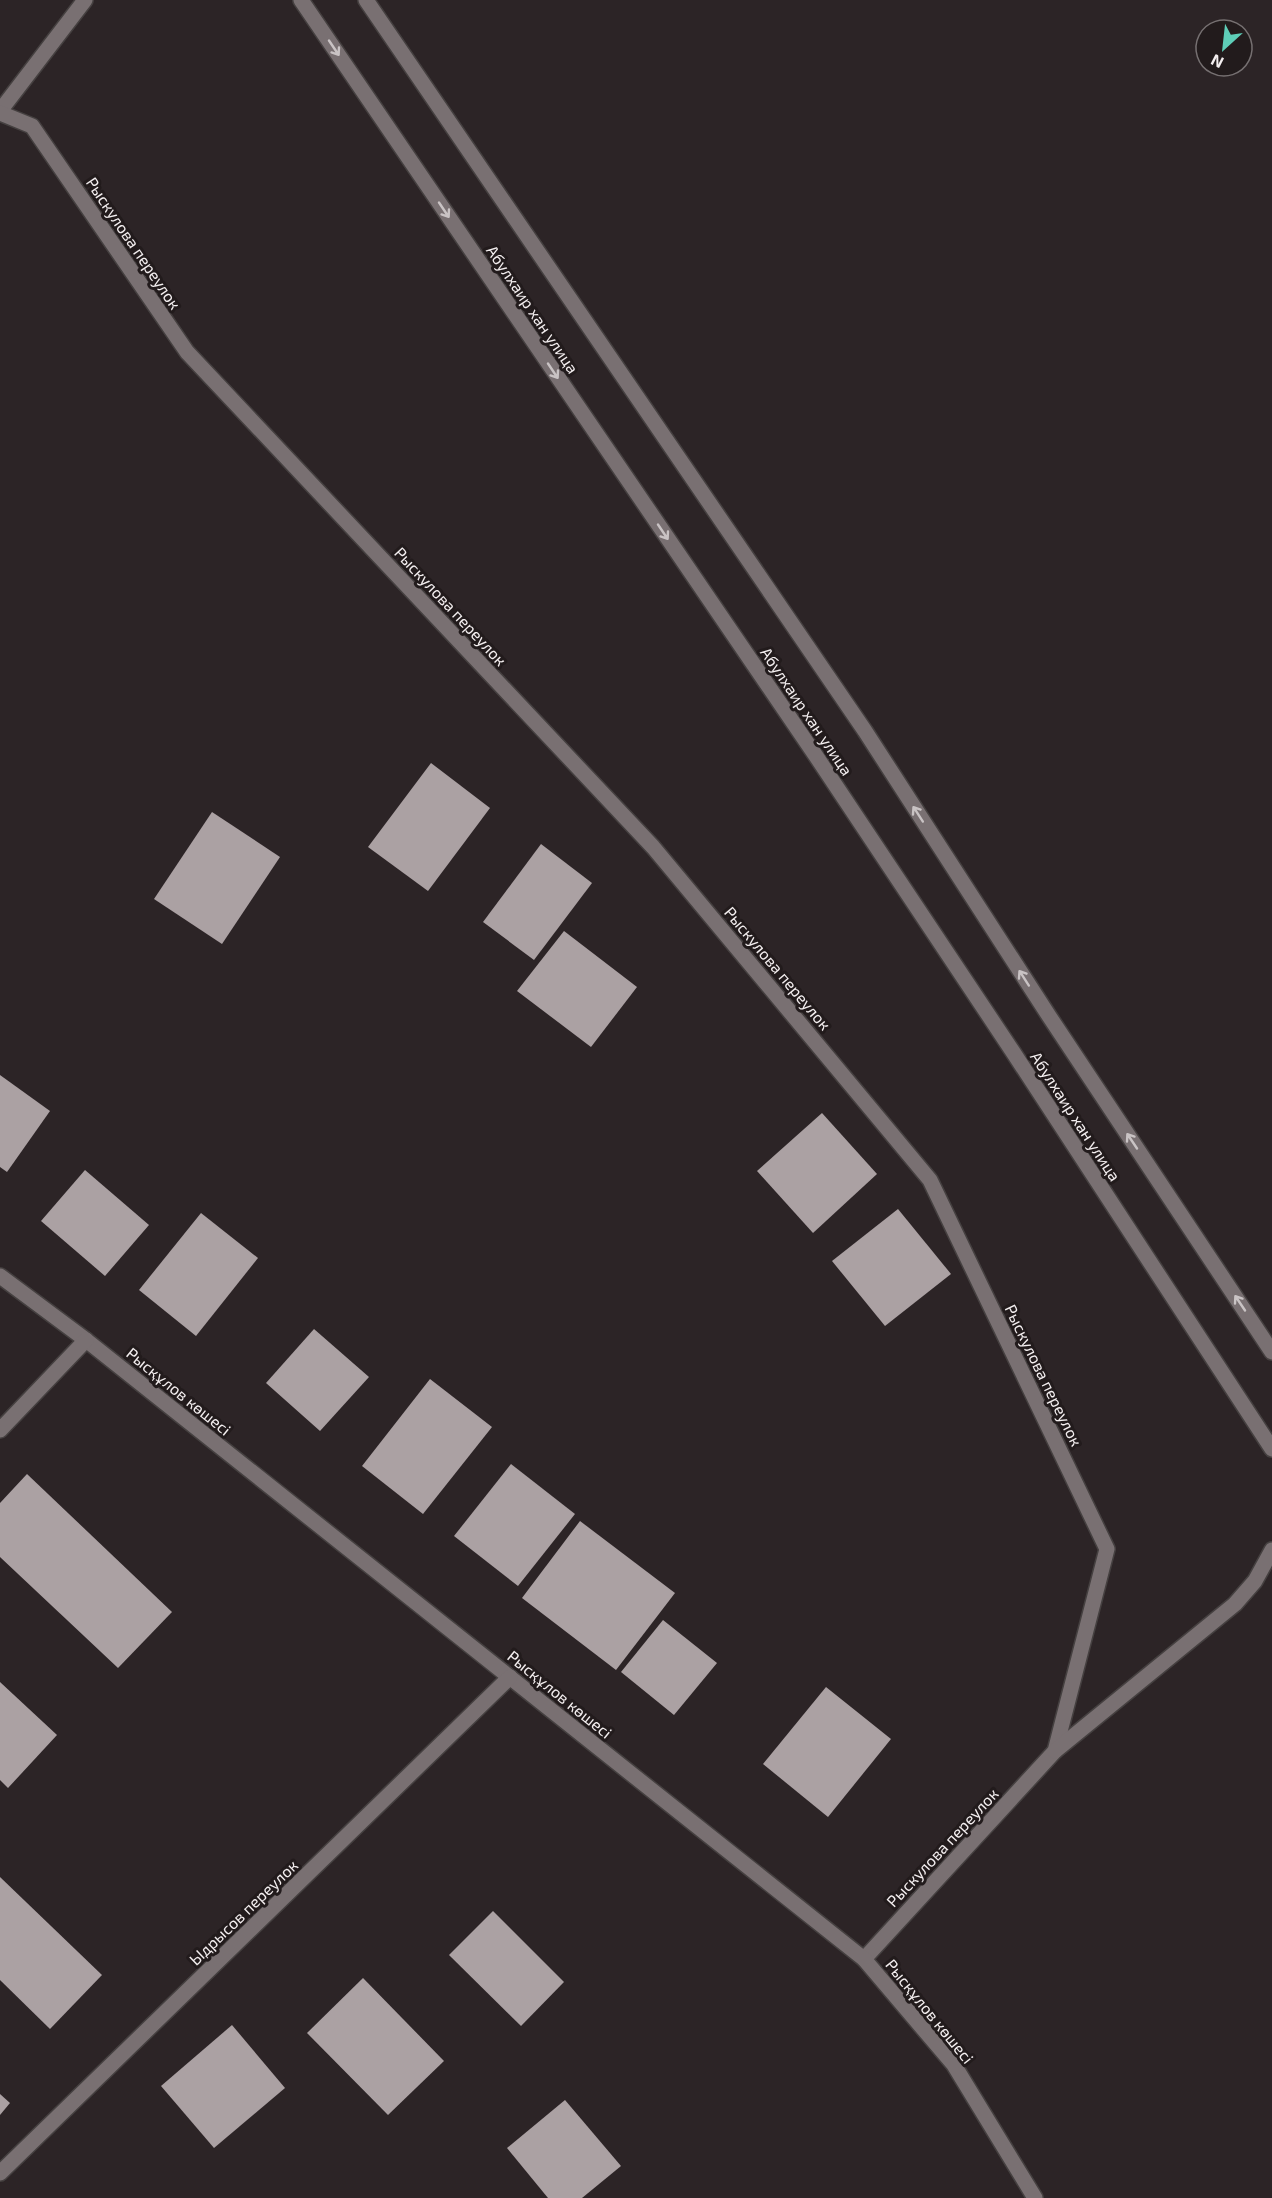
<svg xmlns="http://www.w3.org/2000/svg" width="1272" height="2198" viewBox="0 0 1272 2198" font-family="'Exo 2',sans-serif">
  <rect width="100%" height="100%" fill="#2c2426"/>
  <g fill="#aba1a3">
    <path d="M431 763 490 808 428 891 368 847Z"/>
    <path d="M212 812 280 857 222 944 154 899Z"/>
    <path d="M541 844 592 883 534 960 483 922Z"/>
    <path d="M564 931 637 987 591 1047 517 991Z"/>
    <path d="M0 1075 50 1111 7 1172 0 1167Z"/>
    <path d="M822 1113 877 1174 813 1233 757 1171Z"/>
    <path d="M85 1170 149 1225 105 1276 41 1221Z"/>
    <path d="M898 1209 951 1274 885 1326 832 1261Z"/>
    <path d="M201 1213 258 1258 196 1336 139 1290Z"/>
    <path d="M314 1329 369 1377 320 1431 266 1383Z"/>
    <path d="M430 1379 492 1427 423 1514 362 1466Z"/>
    <path d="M511 1464 575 1514 518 1586 454 1536Z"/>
    <path d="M27 1474 172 1612 118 1668 0 1557V1503Z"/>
    <path d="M580 1521 675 1593 616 1670 522 1598Z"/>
    <path d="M663 1620 717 1663 674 1715 621 1672Z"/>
    <path d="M0 1682 57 1735 8 1788 0 1780Z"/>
    <path d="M826 1687 891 1739 828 1817 763 1764Z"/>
    <path d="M0 1877 102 1975 50 2029 0 1980Z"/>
    <path d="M493 1911 564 1982 521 2026 449 1955Z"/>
    <path d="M363 1978 444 2061 388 2115 307 2033Z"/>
    <path d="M232 2025 285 2088 214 2148 161 2086Z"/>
    <path d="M0 2094 10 2103 0 2115Z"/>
    <path d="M565 2100 621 2166 582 2198H548L507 2148Z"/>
  </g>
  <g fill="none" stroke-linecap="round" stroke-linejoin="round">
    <g stroke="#454040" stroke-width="18">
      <g id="minor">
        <path d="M301 0 816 756 1013 1052 1272 1449"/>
        <path d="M366 0 865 731 1049 1016 1272 1352"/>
        <path d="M0 111 85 0"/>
        <path d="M0 113 32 126 187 352 653 847 930 1180 1107 1549 1055 1751 864 1959"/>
        <path d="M0 1276 86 1340 864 1959 954 2065 1035 2198"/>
        <path d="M0 1430 86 1340"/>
        <path d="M1055 1751 1235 1604 1255 1581 1272 1550"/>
        <path d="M0 2173 510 1677"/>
      </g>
    </g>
    <use href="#minor" stroke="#797072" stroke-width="15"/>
  </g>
  <defs><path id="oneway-shaft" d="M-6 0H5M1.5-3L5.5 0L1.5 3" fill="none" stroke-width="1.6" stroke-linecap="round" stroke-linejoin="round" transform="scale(1.5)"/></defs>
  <g stroke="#c9c3c4">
    <use href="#oneway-shaft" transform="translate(334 48) rotate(56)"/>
    <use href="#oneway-shaft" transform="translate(444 210) rotate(56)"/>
    <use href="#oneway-shaft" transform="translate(553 371) rotate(56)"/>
    <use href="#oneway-shaft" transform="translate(663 532) rotate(56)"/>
    <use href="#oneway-shaft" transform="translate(918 814) rotate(-123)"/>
    <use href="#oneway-shaft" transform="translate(1024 978) rotate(-123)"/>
    <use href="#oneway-shaft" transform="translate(1132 1141) rotate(-124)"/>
    <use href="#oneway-shaft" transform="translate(1240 1303) rotate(-124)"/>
  </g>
  <g text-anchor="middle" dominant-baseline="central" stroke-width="6" stroke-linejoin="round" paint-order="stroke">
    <g font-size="16" fill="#f4eff0" stroke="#221b1c">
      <text transform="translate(134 243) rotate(56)">Рыскулова переулок</text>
      <text transform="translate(533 309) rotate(56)">Абулхаир хан улица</text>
      <text transform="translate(451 606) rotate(47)">Рыскулова переулок</text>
      <text transform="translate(807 711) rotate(56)">Абулхаир хан улица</text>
      <text transform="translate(778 968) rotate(50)">Рыскулова переулок</text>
      <text transform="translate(1076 1116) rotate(57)">Абулхаир хан улица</text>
      <text transform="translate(1044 1375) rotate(64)">Рыскулова переулок</text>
      <text transform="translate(179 1391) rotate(39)">Рысқұлов көшесі</text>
      <text transform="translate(560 1694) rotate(39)">Рысқұлов көшесі</text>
      <text transform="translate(942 1847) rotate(-47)">Рыскулова переулок</text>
      <text transform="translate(243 1912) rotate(-44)">Ыдрысов переулок</text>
      <text transform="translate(930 2011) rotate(51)">Рысқұлов көшесі</text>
    </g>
  </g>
  <g transform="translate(1224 48) rotate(207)"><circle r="28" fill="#221b1c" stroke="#767071" stroke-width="1.5"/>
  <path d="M0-4.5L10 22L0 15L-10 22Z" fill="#5eceb8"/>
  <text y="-9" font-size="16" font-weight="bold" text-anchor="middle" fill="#f4eff0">N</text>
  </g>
</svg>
